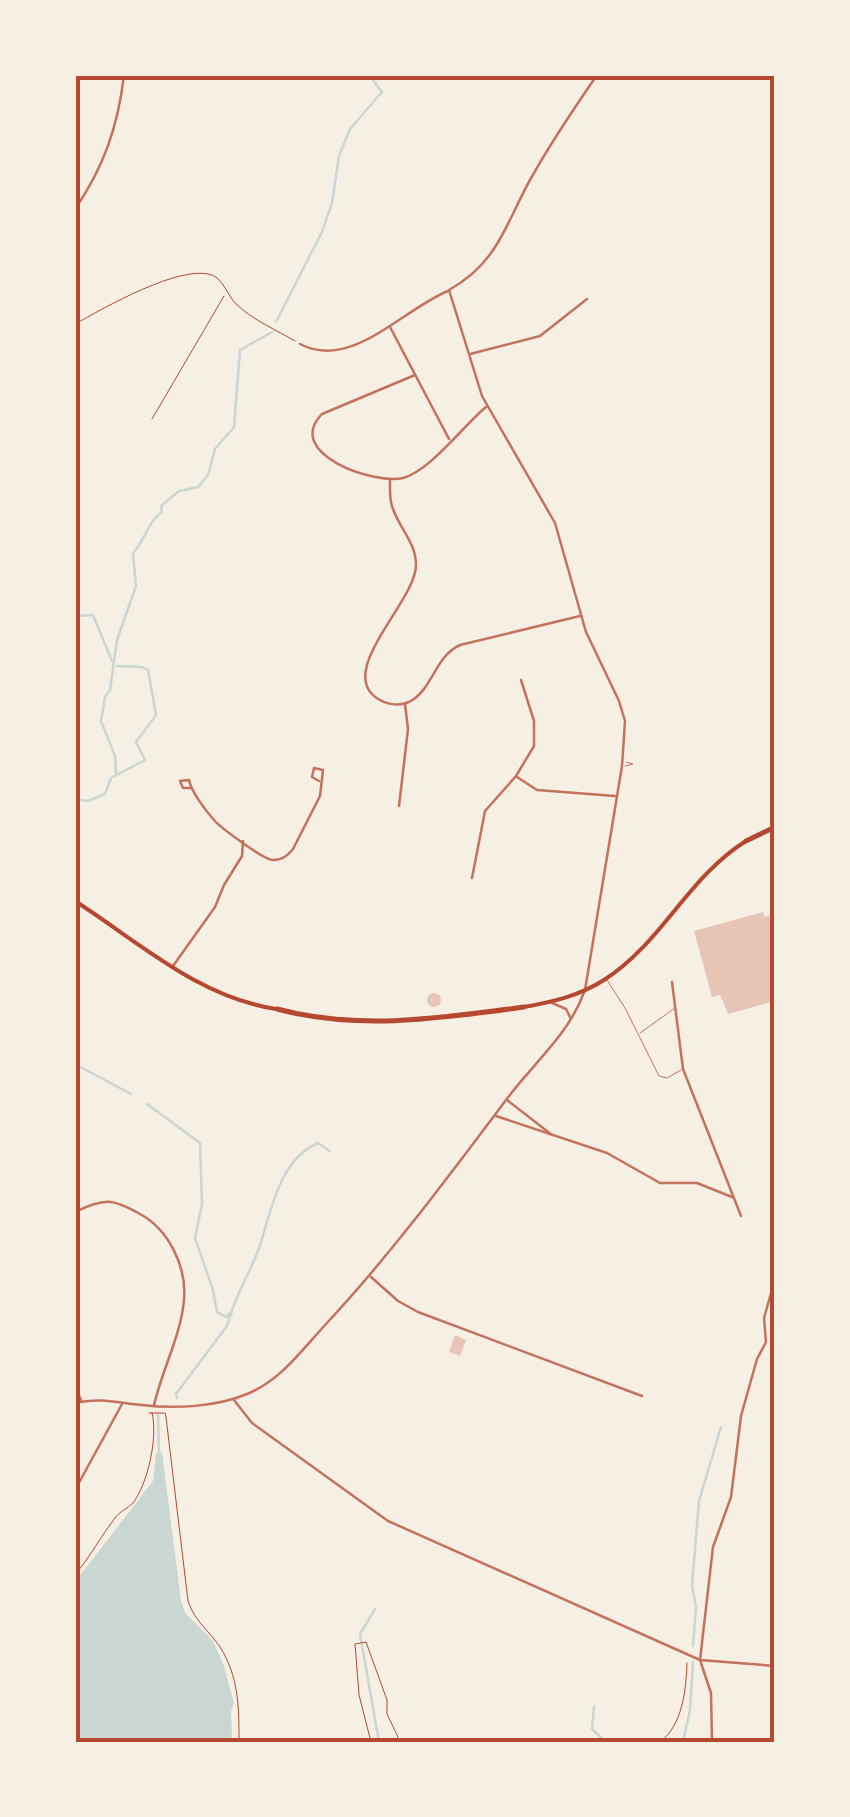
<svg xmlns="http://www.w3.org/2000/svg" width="850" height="1817" viewBox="0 0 850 1817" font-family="'Open Sans',sans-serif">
  <rect width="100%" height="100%" fill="#f6efe4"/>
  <path fill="#c9d6d2" d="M162 1452 181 1601 185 1613 213 1641 224 1666 234 1703 231 1711 232 1742H75V1582L153 1481 156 1453Z"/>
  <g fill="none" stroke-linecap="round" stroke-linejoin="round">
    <g stroke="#c9d6d2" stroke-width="2.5">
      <path d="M276 322 322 232 332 203 339 156 350 129 382 92 369 75"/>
      <path d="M75 616 93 615 112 661"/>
      <path d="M116 774 115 756 101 721 105 697 110 690 117 640 136 586 133 553C145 540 148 522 162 512L161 506 179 491 198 487 208 475 215 449 234 427 240 350 272 332"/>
      <path d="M75 799 88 801 105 794 111 778 145 760 136 742 156 715 148 670 142 667 117 666"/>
      <path d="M75 1064 131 1094"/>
      <path d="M147 1104 200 1143 202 1204 195 1238 213 1290 217 1312 226 1317 232 1311 227 1326 176 1394 177 1398"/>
      <path d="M232 1310C239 1290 250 1271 258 1251 271 1215 277 1161 318 1143L330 1151"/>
      <path d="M158 1414 159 1453"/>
      <path d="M375 1609 360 1634 379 1742"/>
      <path d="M693 1646 696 1607 692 1586 699 1501 721 1427"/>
      <path d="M594 1706 592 1729 606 1742"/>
      <path d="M683 1742 690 1710 693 1662"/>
    </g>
  </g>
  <g fill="#e6c5b7">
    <path d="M763 912 764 917 769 915 772 928 775 1001 728 1014 720 995 712 997 694 931Z"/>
    <circle cx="434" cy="1000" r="7"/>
    <path d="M455 1335 466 1340 460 1356 449 1352Z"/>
  </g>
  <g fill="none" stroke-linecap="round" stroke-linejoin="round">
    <g stroke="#b5482f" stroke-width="1">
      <path d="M75 324C104 308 180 264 212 275 223 279 228 296 236 304 253 320 276 330 295 341"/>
      <path d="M152 419 224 296"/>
      <path d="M152 1413H165L166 1417 188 1601C194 1620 209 1631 220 1647 239 1677 239 1708 239 1742"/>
      <path d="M75 1575C90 1557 101 1536 115 1518 120 1511 127 1509 133 1503 148 1483 158 1437 152 1413H149"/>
      <path d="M371 1742 359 1695 355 1644 366 1642 387 1700V1714L398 1737 393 1742"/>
      <path d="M660 1742C683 1725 686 1689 687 1663"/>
    </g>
    <g stroke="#c5725c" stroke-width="1">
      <path d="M625 766 633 764 626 762"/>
      <path d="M607 980 625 1008 659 1076 667 1078 681 1070"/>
      <path d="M640 1033 675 1008"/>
    </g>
    <g stroke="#c5725c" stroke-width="2.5">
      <path d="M390 327 449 439"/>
      <path d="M300 344C351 371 403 309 448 291"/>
      <path d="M470 354 540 336 587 299"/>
      <path d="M415 375 322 414C283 454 375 485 403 478 431 470 463 426 486 407"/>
      <path d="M390 479C390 489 389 500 393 509 400 529 416 543 416 565 416 602 332 674 380 700 388 705 400 706 409 702 433 690 434 657 460 645L580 616"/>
      <path d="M517 777 537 790 615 796"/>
      <path d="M190 788H183L180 781 189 780C191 791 205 810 214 820 221 828 264 860 273 860 283 860 288 855 293 849L320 796 323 770 314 768 312 777 319 781"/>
      <path d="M399 806 408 729 405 704"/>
      <path d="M472 878 485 811 516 776 534 746V721L521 680"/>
      <path d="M173 966 215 907 224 885 242 856 243 841"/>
      <path d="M672 982 683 1069 741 1216"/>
      <path d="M507 1100 552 1135"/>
      <path d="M496 1116 607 1153 660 1183H697L732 1197"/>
      <path d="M75 1212C104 1198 112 1198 140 1214 168 1229 187 1266 184 1300 181 1335 162 1370 154 1405"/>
      <path d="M371 1277 398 1301 418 1312 642 1396"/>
      <path d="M775 1279 764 1318 766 1342 757 1359 741 1416 731 1497 713 1547 700 1660 775 1666"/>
      <path d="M75 1386 81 1400"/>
      <path d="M75 1490 122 1404"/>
    </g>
    <g stroke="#c5725c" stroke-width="2.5">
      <path d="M75 209C104 167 118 126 124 75"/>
      <path d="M552 1003 566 1009 571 1019"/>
      <path d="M234 1400 252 1423 388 1521 700 1660 711 1693 712 1742"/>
      <path d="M75 1403C99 1397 119 1403 142 1405 175 1409 216 1407 247 1394 281 1380 302 1350 326 1324 392 1253 448 1177 506 1100 534 1062 569 1035 585 990L622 766 625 721 619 701 586 632 555 523 482 396 449 290C501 261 506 220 534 173 553 139 575 107 597 75"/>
    </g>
    <g stroke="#b5482f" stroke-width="4">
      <path d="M75 901C139 942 198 997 276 1009"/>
      <path d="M524 1007C552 1002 579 996 604 980 661 944 688 877 746 841"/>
    </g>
    <g stroke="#b5482f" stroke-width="5">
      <path d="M746 841 775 827"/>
      <path d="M277 1009C359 1031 442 1018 524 1007"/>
    </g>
  </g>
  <rect width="850" height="1817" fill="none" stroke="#f6efe4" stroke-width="155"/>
  <rect x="78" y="78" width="694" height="1662" fill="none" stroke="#b5482f" stroke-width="4"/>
</svg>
